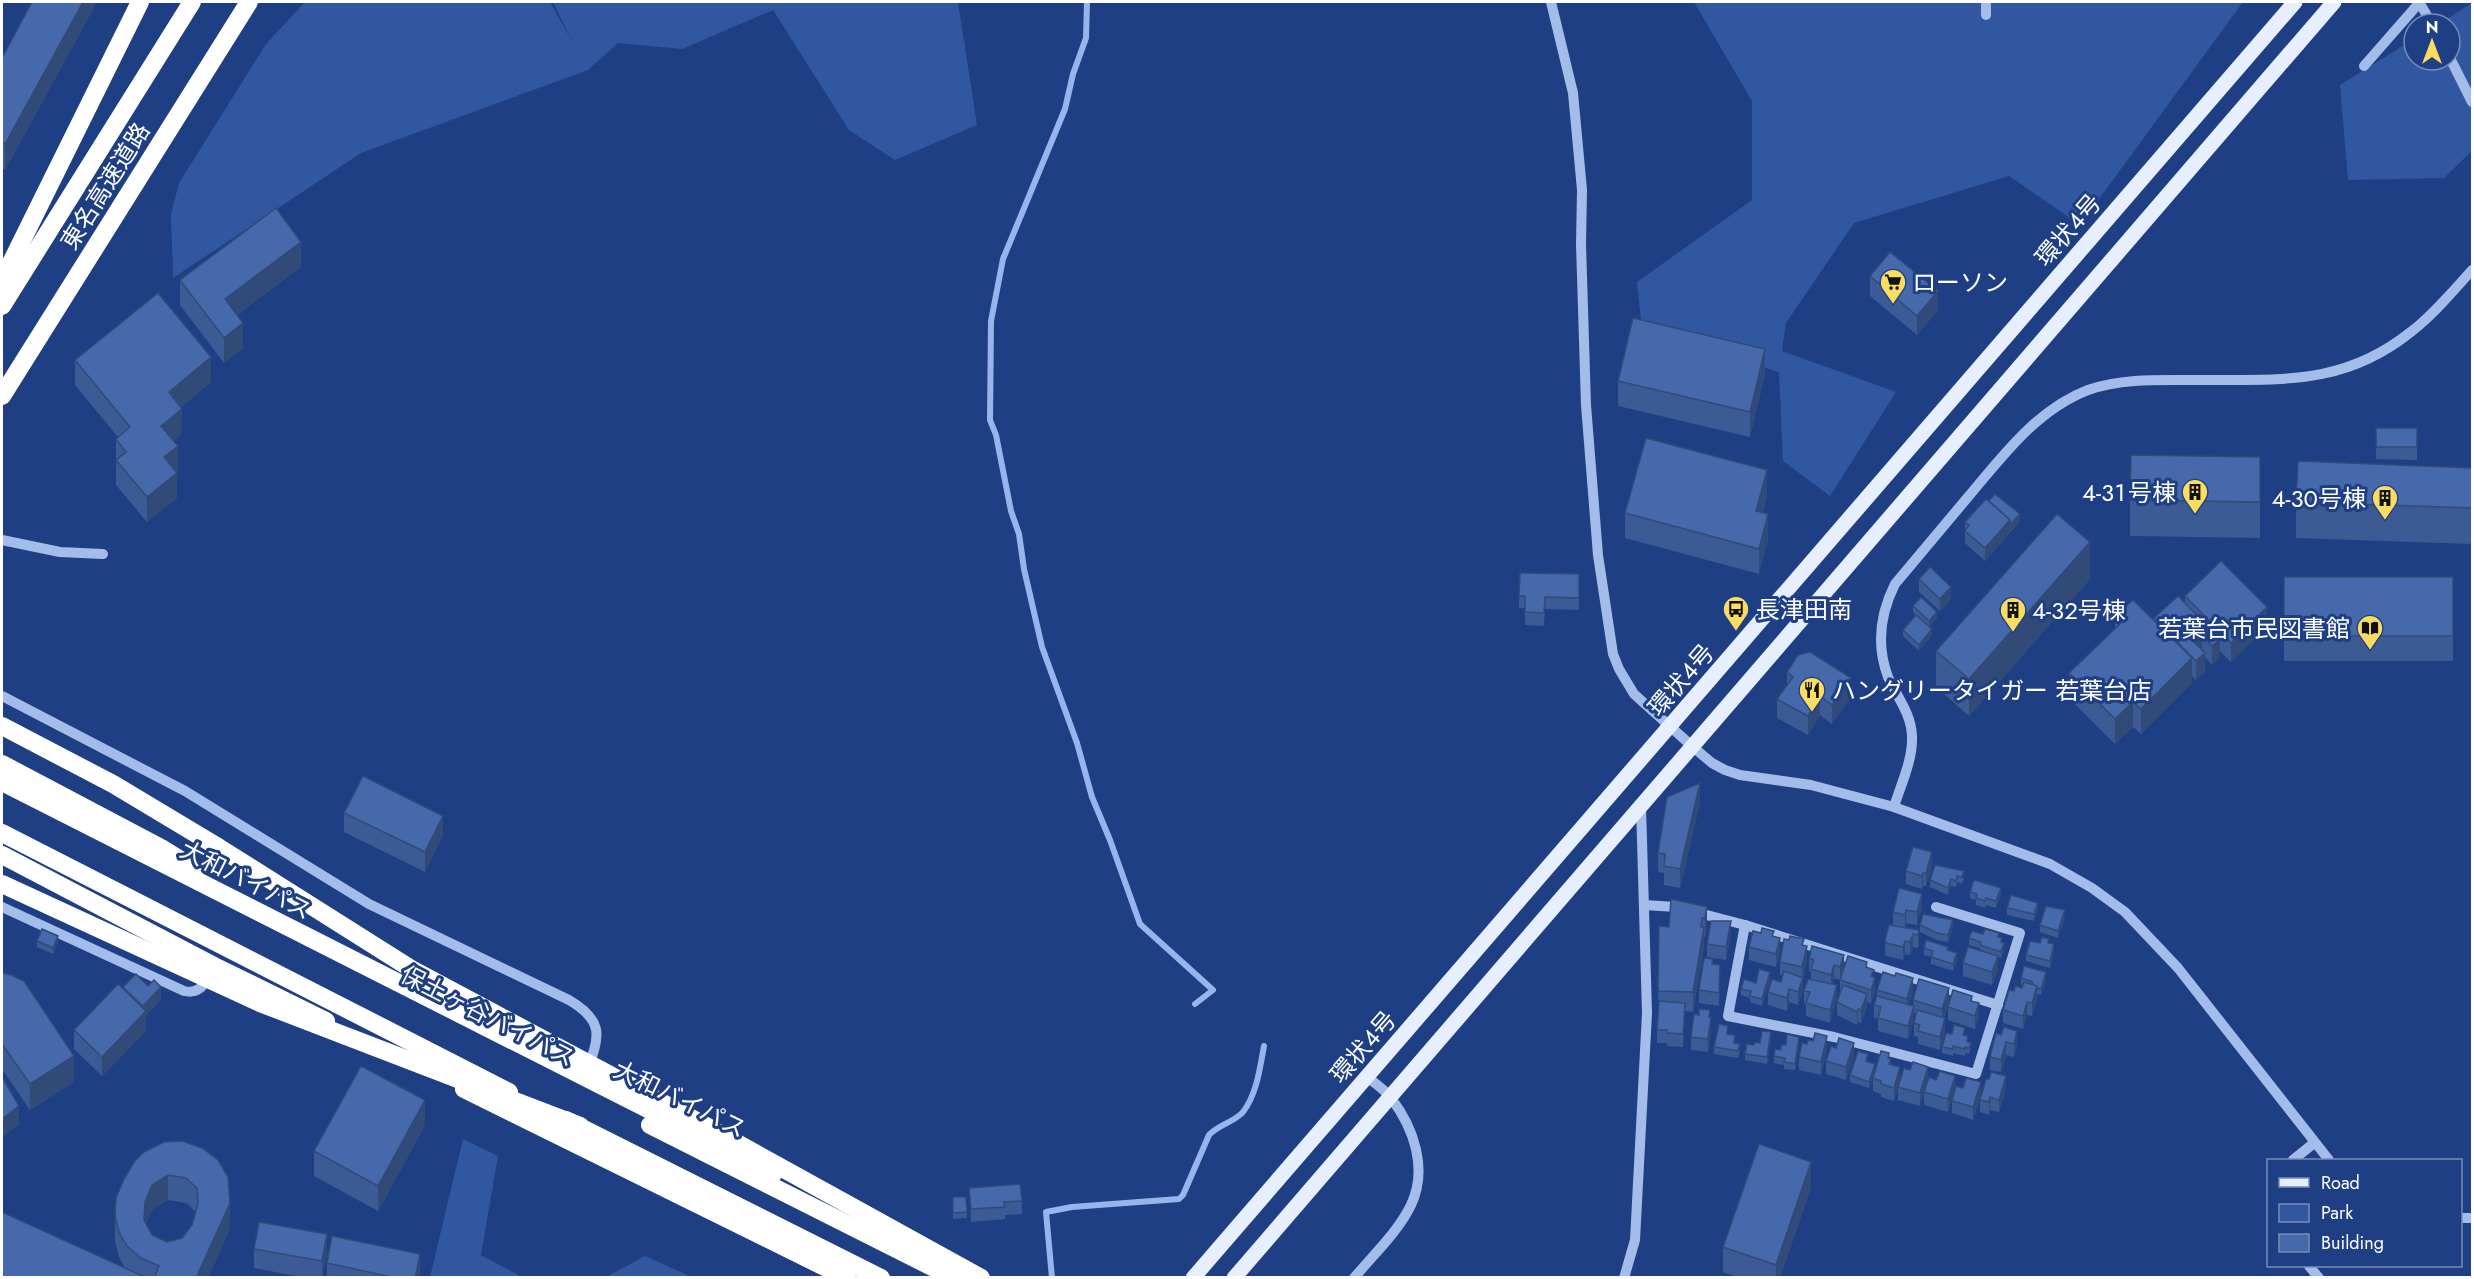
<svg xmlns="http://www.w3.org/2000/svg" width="2474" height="1279" viewBox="0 0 2474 1279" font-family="Jost,'Noto Sans JP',sans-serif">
  <rect width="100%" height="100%" fill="#1e3f83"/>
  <g fill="#3157a1">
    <path d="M305 2H550L573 43 553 2H958L977 125 895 160 849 130 773 10 682 49 618 43 588 70 361 153 173 278 171 214 179 183 266 44Z"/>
    <path d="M1694 2H2243L2080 225 2009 176 1854 223 1786 323 1782 351 1896 392 1830 496 1783 461 1779 372 1642 330 1637 282 1752 200V101Z"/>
    <path d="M2472 3V151L2444 178 2348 180 2340 85 2414 39V60H2450V24H2439Z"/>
    <path d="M463 1139 498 1156 481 1255 522 1277H430Z"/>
    <path d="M645 1256 692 1277H606Z"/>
  </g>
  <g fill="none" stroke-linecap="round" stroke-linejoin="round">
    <g stroke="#97b5eb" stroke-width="6">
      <path d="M1087 2 1086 38 1073 74 1065 109 1003 259 991 321 990 420 996 435 1011 511 1019 534 1024 569 1042 647 1077 743 1092 797 1110 840 1140 924 1213 990 1195 1004"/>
      <path d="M1052 1278 1046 1212 1072 1207 1179 1199 1183 1195 1209 1135C1218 1125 1236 1121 1243 1112 1257 1094 1260 1067 1264 1046"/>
    </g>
    <g stroke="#a4bcea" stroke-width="10">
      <path d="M1551 2 1573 93 1582 190 1581 244 1586 405 1598 555 1613 654 1619 669 1634 694 1693 747 1712 763 1725 770 1740 775 1811 785 1894 807 2050 864 2092 888 2125 912 2178 968 2329 1160"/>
      <path d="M2419 2 2432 24"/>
      <path d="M1986 15V2"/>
      <path d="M2450 58 2472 102"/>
      <path d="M2364 66 2420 2"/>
      <path d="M2 540 60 552 103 554"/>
      <path d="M2 696 185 791 369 904 569 1000C601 1019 602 1034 588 1067"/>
      <path d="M1894 807C1901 784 1913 760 1912 736 1911 713 1897 697 1888 677 1876 645 1880 614 1895 584 1919 555 1944 526 1968 497 2002 457 2036 410 2088 390 2121 378 2162 380 2196 380 2279 379 2343 387 2412 331 2434 314 2453 291 2472 270"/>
      <path d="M1644 905 1676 907 1745 925 1998 1005"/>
      <path d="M2 907 184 991C197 994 203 987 209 976"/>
      <path d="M1745 925 1728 1016 1834 1037 1976 1074 2020 933 1936 907"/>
      <path d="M2293 1160 2314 1143"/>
      <path d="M2460 1218H2472"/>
      <path d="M2309 1266 2319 1278"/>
      <path d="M1354 1278C1373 1255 1398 1232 1411 1205 1428 1169 1414 1128 1391 1098 1385 1090 1375 1083 1367 1077"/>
      <path d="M1624 1278 1635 1240 1647 1013 1641 806"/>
    </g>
    <g stroke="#e7eefe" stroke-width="15">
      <path d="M1193 1278 2295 2"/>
      <path d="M1234 1278 2334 2"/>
    </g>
    <g stroke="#fff" stroke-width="18">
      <path d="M2 281 140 2"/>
      <path d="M2 306 192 2"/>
      <path d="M2 396 249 2"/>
      <path d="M2 726 113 784 218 847"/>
      <path d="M2 764 161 848 195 869"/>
      <path d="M2 782 774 1173"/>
      <path d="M2 833 509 1092"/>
      <path d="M2 855 214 966 326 1021"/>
      <path d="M464 1089 847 1278"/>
      <path d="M566 1120 881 1278"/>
      <path d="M650 1125 954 1278"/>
    </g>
    <g stroke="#fff" stroke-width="18">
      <path d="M218 847 413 970 704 1125 981 1278"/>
      <path d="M2 884 260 1003 580 1126"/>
    </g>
  </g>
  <g fill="#3c5a94" fill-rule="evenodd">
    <path d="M32 2H97L5 170 2 168V58Z"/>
    <path d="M301 267 237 315 243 348 224 363 180 305V280Z"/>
    <path d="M1870 276 1938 310 1917 335 1870 296Z"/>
    <path d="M75 360 211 382 181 407 182 434 173 441 178 471 176 472 177 498 147 522 116 485V439L118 437 75 385Z"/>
    <path d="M1765 374 1750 437 1618 406V381Z"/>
    <path d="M2376 428H2417V460L2376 459Z"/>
    <path d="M2260 457V538L2130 536V500Z"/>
    <path d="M2472 468V544L2296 538V502Z"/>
    <path d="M1767 495 1763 512 1768 539 1759 574 1625 538V513Z"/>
    <path d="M1989 501 2020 521 1985 561 1965 543V522Z"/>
    <path d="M1579 574V610L1545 609 1544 626 1525 625V608H1519V596Z"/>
    <rect x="2284" y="577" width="169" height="84"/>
    <path d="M1919 579 1951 599 1940 611 1919 592Z"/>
    <path d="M2090 579 1969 716 1936 687V651Z"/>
    <path d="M2185 596 2267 626 2231 662 2220 651V658L2212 665 2205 657V672L2196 680 2192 676V683L2141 734 2133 727 2115 744 2069 698V673L2115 628V616L2154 621V618L2185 603Z"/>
    <path d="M1913 606 1937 618 1929 627 1932 635 1919 651 1903 636V630L1919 618 1913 612Z"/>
    <path d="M1787 672 1851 697 1832 724 1820 715 1808 735 1777 718V699L1787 686Z"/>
    <path d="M1700 802 1680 888 1664 885V873L1658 872V853Z"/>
    <path d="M344 813 443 835 425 872 344 832Z"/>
    <path d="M1932 865 1926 886H1923L1922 889 1906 884V871Z"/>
    <path d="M1935 865 1964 878 1962 884 1957 882 1956 887 1951 886 1948 895 1930 887V880Z"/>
    <path d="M1970 892 2001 895 1996 908 1986 905 1985 908 1976 905V900L1970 898Z"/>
    <path d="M1707 907V926L1705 937H1704V947L1693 1012 1685 1011 1683 1047 1667 1046V1043H1657V1030L1659 1010 1658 991 1669 927Z"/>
    <path d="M1922 907 1917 925 1906 923 1905 927 1919 930V943L1918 948 1913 947 1910 955 1905 954 1903 960 1886 956 1885 953V940L1900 927 1893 925V912Z"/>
    <path d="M2007 908 2038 910 2034 921 2007 915Z"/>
    <path d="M2065 917 2058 938 2040 932V925Z"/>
    <path d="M1920 925 1953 927 1948 942 1937 940 1920 932Z"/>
    <path d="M1731 934 1726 960 1707 957V944Z"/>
    <path d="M1983 934 1999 937 2002 942 2004 949 2001 958 1998 957V969L1992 985 1963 976V963L1980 950V948L1969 945V938Z"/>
    <path d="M1774 937 1780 951 1776 967 1749 960V947Z"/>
    <path d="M37 941 58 942 53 954 37 947Z"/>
    <path d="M2040 943H2049L2054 951 2050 968 2026 961V955Z"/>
    <path d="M1804 946 1807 959 1803 978V991L1798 1005 1789 1002 1787 1011 1768 1005V992L1781 982 1783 975H1780V962Z"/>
    <path d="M1924 948 1948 950 1957 959 1953 971 1931 964V957L1924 955Z"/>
    <path d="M1809 958 1844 968 1840 980 1834 978 1832 984 1837 998 1830 1023 1806 1016V1004H1804V991L1811 979V972L1809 971Z"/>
    <path d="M1867 968 1875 991 1871 1003 1867 1002V1007L1861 1023 1858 1022 1857 1025 1837 1015V1002L1840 992V980Z"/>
    <path d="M2 973 74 1082 30 1110 2 1069Z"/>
    <path d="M1720 978 1719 1006 1699 1003V990Z"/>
    <path d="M2021 978 2046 979 2041 995 2037 994V999L2032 1016 2027 1015 2023 1029 2003 1023V1010L2014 991 2022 988 2023 986 2021 985Z"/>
    <path d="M1770 979 1762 1006 1750 1002V998L1741 995V989L1756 983Z"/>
    <path d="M123 989 161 1000 146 1015V1031L102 1076 74 1049V1030Z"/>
    <path d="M1877 990 1913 991 1909 1005 1913 1006V1000L1949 1001 1944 1018 1945 1031 1940 1050 1918 1044V1037L1914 1036V1023L1916 1014 1914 1013V1019L1908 1039 1878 1031V1019L1874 1018V1005L1877 996Z"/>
    <path d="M1972 1001 1979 1016 1975 1029 1948 1020V1007Z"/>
    <path d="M1710 1017 1711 1030 1708 1052 1691 1050V1037Z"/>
    <path d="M1996 1033 2017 1044 2014 1057 2006 1055 2001 1072 1990 1070V1057Z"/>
    <path d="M1728 1034 1740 1051 1738 1058 1714 1054V1047Z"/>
    <path d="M1965 1035 1971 1049 1969 1054 1965 1053V1056L1953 1053V1056L1942 1053V1047Z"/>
    <path d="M1771 1039 1767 1064 1745 1060V1054L1760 1043Z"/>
    <path d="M1799 1043 1795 1070 1784 1069V1065L1774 1063V1056L1786 1045Z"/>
    <path d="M1836 1048 1854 1056 1846 1080 1826 1074V1061Z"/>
    <path d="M1827 1049 1821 1075 1799 1070V1057Z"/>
    <path d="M1889 1058 1891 1065 1900 1080H1928L1920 1106 1898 1100V1087L1894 1101 1881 1097V1094L1873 1091V1078Z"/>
    <path d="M1868 1061V1062L1875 1071 1869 1088 1850 1082V1075Z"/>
    <path d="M1955 1089 1948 1112 1924 1105V1092Z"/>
    <path d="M2006 1089 1999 1112 1990 1110 1989 1115 1980 1112V1100Z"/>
    <path d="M1981 1095 1973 1120 1952 1113V1101Z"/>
    <path d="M425 1125 378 1211 314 1176V1151Z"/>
    <path d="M164 1142 230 1228 208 1278H2L125 1268 119 1257 115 1241V1216ZM168 1200 186 1203 196 1212 192 1225 182 1238 167 1242 152 1235 146 1224 152 1210Z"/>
    <path d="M1811 1187 1780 1278H1740L1723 1272V1247Z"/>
    <path d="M969 1188 1022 1201V1214L1005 1215V1219L971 1222Z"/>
    <path d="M953 1197 967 1212V1218L953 1219Z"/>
    <path d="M254 1249 327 1253 322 1278H306L254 1268Z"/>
    <path d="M327 1263 420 1273 419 1278H327Z"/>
  </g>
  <g fill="#314a78">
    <path d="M83 2H97L5 170V144Z"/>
    <path d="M301 242V267L225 324V299Z"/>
    <path d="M1938 291V310L1917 335V316Z"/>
    <path d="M243 323V348L224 363V338Z"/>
    <path d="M1765 349V374L1750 437V412Z"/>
    <path d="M211 357V382L169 417V392Z"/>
    <path d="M182 409V434L161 451V426Z"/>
    <path d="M178 446V471L164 482V457Z"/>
    <path d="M1767 470V495L1756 536V511Z"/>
    <path d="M177 473V498L147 522V497Z"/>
    <path d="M1768 514V539L1759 574V549Z"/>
    <path d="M2020 514V521L2010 531V525Z"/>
    <path d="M2010 520V532L1985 561V548Z"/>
    <path d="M2090 542V579L1969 716V679Z"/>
    <path d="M1951 587V599L1940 611V599Z"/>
    <path d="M2267 607V626L2231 662V643Z"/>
    <path d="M1937 612V618L1929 627V621Z"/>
    <path d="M1932 629V635L1919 651V645Z"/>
    <path d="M2202 635V654L2194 642Z"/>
    <path d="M2220 639V658L2212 665V646Z"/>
    <path d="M2205 653V672L2196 680V661Z"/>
    <path d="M2192 658V683L2141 734V709Z"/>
    <path d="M1851 678V697L1832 724V705Z"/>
    <path d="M1820 696V715L1808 735V716Z"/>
    <path d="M2133 702V727L2115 744V719Z"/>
    <path d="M1700 783V802L1680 888V869Z"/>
    <path d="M443 816V835L425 872V852Z"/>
    <path d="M1932 852V865L1926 886V873Z"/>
    <path d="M1923 873V886L1922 889V876Z"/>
    <path d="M1951 879V886L1948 895V888Z"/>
    <path d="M2001 888V895L1996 908V901Z"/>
    <path d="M1922 894V907L1917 925V912Z"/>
    <path d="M2038 903V910L2034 921V914Z"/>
    <path d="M1707 907V926L1705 937V918Z"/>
    <path d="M1906 910V923L1905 928V915Z"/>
    <path d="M2065 910V917L2058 938V931Z"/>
    <path d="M1953 920V927L1948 942V935Z"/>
    <path d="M1731 921V934L1726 960V947Z"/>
    <path d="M1704 927V947L1693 1012V992Z"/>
    <path d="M1919 930V943L1918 948V935Z"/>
    <path d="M1913 934V947L1910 955V942Z"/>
    <path d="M58 936V942L53 954V948Z"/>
    <path d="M1780 938V951L1776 967V954Z"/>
    <path d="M1905 941V954L1903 960V947Z"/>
    <path d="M2004 943V949L2001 958V952Z"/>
    <path d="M2054 944V951L2050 968V961Z"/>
    <path d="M1807 946V959L1802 980V967Z"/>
    <path d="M1957 953V959L1953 971V964Z"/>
    <path d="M1844 955V968L1840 980V967Z"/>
    <path d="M1998 956V969L1992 985V972Z"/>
    <path d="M1834 965V978L1831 988V975Z"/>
    <path d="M1770 972V979L1762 1006V999Z"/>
    <path d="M2046 972V979L2041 995V989Z"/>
    <path d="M1803 978V991L1798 1005V992Z"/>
    <path d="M1875 978V991L1871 1003V990Z"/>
    <path d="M1913 978V991L1907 1012V999Z"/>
    <path d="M1837 985V998L1830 1023V1010Z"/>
    <path d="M2037 986V999L2032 1016V1003Z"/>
    <path d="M161 987V1000L146 1015V1031L102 1076V1057L143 1015V1006Z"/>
    <path d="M1949 988V1001L1942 1022V1009Z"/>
    <path d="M1789 989V1002L1787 1011V998Z"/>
    <path d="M1867 994V1007L1861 1023V1010Z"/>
    <path d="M2027 1002V1015L2023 1029V1016Z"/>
    <path d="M1685 1003V1016L1683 1047V1034Z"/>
    <path d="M1979 1003V1016L1975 1029V1016Z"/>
    <path d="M1914 1006V1019L1908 1039V1026Z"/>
    <path d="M1858 1009V1022L1857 1025V1012Z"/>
    <path d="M1711 1017V1030L1708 1052V1039Z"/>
    <path d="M1945 1018V1031L1940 1050V1037Z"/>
    <path d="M2017 1031V1044L2014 1057V1044Z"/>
    <path d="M1771 1032V1039L1767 1064V1057Z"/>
    <path d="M1827 1036V1049L1821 1075V1062Z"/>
    <path d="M1799 1037V1043L1795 1070V1064Z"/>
    <path d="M2006 1042V1055L2001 1072V1060Z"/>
    <path d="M1854 1043V1056L1846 1080V1067Z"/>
    <path d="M74 1056V1082L30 1110V1084Z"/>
    <path d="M1875 1064V1071L1869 1088V1082Z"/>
    <path d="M1900 1067V1080L1894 1101V1088Z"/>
    <path d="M1928 1067V1080L1920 1106V1093Z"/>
    <path d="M1955 1076V1089L1948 1112V1099Z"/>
    <path d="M2006 1076V1089L1999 1112V1100Z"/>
    <path d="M1981 1082V1095L1973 1120V1107Z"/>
    <path d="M1990 1097V1110L1989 1115V1102Z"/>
    <path d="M425 1100V1125L378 1211V1186Z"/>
    <path d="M19 1106V1125L2 1138V1119Z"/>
    <path d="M1811 1162V1187L1780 1278H1776V1265Z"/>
    <path d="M168 1175V1200L152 1210 145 1227 144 1220 145 1202 152 1185Z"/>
    <path d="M230 1203V1228L208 1278H196Z"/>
    <path d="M327 1234V1253L322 1278V1261Z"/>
    <path d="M420 1254V1273L419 1278H415Z"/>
  </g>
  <g fill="#4669ac" stroke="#314a78" stroke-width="1.5" fill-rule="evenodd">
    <path d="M32 2H83L5 144 2 142V58Z"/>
    <path d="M276 208 301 242 225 299 243 323 224 338 180 280Z"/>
    <path d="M1890 252 1938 291 1917 316 1870 276Z"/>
    <path d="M158 293 211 357 169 392 182 409 161 426 178 446 164 457 177 473 147 497 116 460 126 452 116 439 130 427 75 360Z"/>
    <path d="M1633 318 1765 349 1750 412 1618 381Z"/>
    <rect x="2376" y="428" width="41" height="19"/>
    <path d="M1646 438 1767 470 1756 511 1768 514 1759 549 1625 513Z"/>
    <path d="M2131 455 2260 457V502L2130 500Z"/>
    <path d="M2298 461 2472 468V508L2296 502Z"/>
    <path d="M1995 494 2020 514 2010 525V520L1989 501Z"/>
    <path d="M1986 499 2010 520 1985 548 1965 531 1969 525 1965 522Z"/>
    <path d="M2057 514 2090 542 1969 679 1936 651Z"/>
    <path d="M2221 561 2267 607 2231 643 2185 596Z"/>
    <path d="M1930 567 1951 587 1940 599 1919 579Z"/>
    <path d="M1520 573 1579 574V598L1545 597 1544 613 1525 612V596H1519Z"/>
    <rect x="2284" y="577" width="169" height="59"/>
    <path d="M2178 596 2220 639 2212 646 2202 635 2194 642 2205 653 2196 661 2154 618Z"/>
    <path d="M1921 597 1937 612 1929 621 1913 606Z"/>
    <path d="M2133 600 2192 658 2141 709 2133 702 2115 719 2069 673 2121 623 2115 616Z"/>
    <path d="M1916 615 1932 629 1919 645 1903 630Z"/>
    <path d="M1810 652 1851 678 1832 705 1820 696 1808 716 1777 699 1793 677 1787 672 1798 655Z"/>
    <path d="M363 776 443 816 425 852 344 813Z"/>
    <path d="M1700 783 1680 869 1664 866 1665 854 1658 853 1667 797Z"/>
    <path d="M1913 847 1932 852 1926 873H1923L1922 876 1906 871Z"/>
    <path d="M1935 865 1964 871 1962 877 1957 876 1956 881 1951 879 1948 888 1930 880Z"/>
    <path d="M1974 880 2001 888 1996 901 1986 898 1985 901 1976 898 1977 894 1970 892Z"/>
    <path d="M1899 888 1922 894 1917 912 1906 910 1905 915 1893 912Z"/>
    <path d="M2011 895 2038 903 2034 914 2007 908Z"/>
    <path d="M1671 899 1707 907 1705 918H1702L1701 927H1704L1693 992 1658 991 1659 926 1669 927Z"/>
    <path d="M2046 906 2065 910 2058 931 2040 925Z"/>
    <path d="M1923 914 1953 920 1948 935 1937 933 1920 925Z"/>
    <path d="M1711 921H1731L1726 947 1707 944Z"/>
    <path d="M1889 925 1919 930 1918 935 1913 934 1910 942 1905 941 1903 947 1886 943 1885 940Z"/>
    <path d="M1762 928 1774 931 1772 936 1780 938 1776 954 1749 947 1753 931 1761 933Z"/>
    <path d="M42 929 58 936 53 948 37 941Z"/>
    <path d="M1985 929 1999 933 1998 937 2002 938 2001 942 2004 943 2001 952 1980 945 1981 942 1969 938 1972 931 1983 934Z"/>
    <path d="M1790 936 1804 939 1802 945 1807 946 1802 967 1780 962 1784 939 1789 940Z"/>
    <path d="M2042 937 2049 939 2048 943 2054 944 2050 961 2026 955 2030 941 2040 943Z"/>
    <path d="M1926 940 1948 947 1947 950 1957 953 1953 964 1931 957 1933 951 1924 948Z"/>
    <path d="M1812 946 1844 955 1840 967 1834 965 1831 975 1811 969 1814 960 1809 958Z"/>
    <path d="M1968 947 1998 956 1992 972 1963 963Z"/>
    <path d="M1848 956 1867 962 1866 967 1874 970 1871 976 1875 978 1871 990 1840 980Z"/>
    <path d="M1704 958 1713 959 1712 964 1720 965 1719 993 1699 990Z"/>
    <path d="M2024 966 2046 972 2041 989 2037 988V986L2032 985 2033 982 2021 978Z"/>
    <path d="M1759 969 1770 972 1762 999 1750 996 1751 991 1741 989 1744 979 1756 983Z"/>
    <path d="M1784 971 1803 978 1798 992 1789 989 1787 998 1768 992 1772 979 1781 982Z"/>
    <path d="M1883 972 1895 976 1896 973 1913 978 1907 999 1877 990Z"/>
    <path d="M2 973 11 975 24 981 74 1056 30 1084 2 1044Z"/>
    <path d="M136 974 148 986 154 980 161 987 143 1006 123 987Z"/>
    <path d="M1808 979 1837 985 1830 1010 1806 1003 1810 992 1804 991Z"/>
    <path d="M1919 979 1949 988 1942 1009 1913 1000Z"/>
    <path d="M2024 982 2037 986 2032 1003 2027 1002 2023 1016 2003 1010 2009 990 2014 991 2015 986 2022 988Z"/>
    <path d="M118 984 146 1011 102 1057 74 1030Z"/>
    <path d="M1843 985 1867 994 1861 1010 1858 1009 1857 1012 1837 1002Z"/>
    <path d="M1953 990 1972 996 1971 1001 1979 1003 1975 1016 1948 1007Z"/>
    <path d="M1877 996 1914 1006 1908 1026 1878 1018 1881 1007 1874 1005Z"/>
    <path d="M1659 1001 1685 1003 1683 1034 1667 1033V1030H1657Z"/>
    <path d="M1699 1009 1710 1010 1709 1017H1711L1708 1039 1691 1037 1694 1014 1699 1015Z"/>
    <path d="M1917 1010 1945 1018 1940 1037 1918 1031 1920 1025 1914 1023Z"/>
    <path d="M1719 1024 1728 1026 1727 1034 1735 1035 1734 1043 1740 1044 1738 1051 1714 1047Z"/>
    <path d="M1954 1025 1965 1028 1963 1035 1968 1036 1967 1042 1971 1043 1969 1048 1965 1047V1049L1953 1046V1049L1942 1047 1946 1033 1952 1034Z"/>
    <path d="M2004 1027 2017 1031 2014 1044 2006 1042 2001 1060 1990 1057 1996 1033 2001 1035Z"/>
    <path d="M1762 1031 1771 1032 1767 1057 1745 1054 1747 1044 1754 1045 1755 1042 1760 1043Z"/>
    <path d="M1815 1033 1827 1036 1821 1062 1799 1057 1802 1043 1807 1044 1808 1040 1813 1041Z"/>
    <path d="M1787 1034 1799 1037 1795 1064 1784 1062 1785 1058 1774 1056 1775 1049 1781 1050V1045H1786Z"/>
    <path d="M1839 1038 1854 1043 1846 1067 1826 1061 1831 1046 1836 1048Z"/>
    <path d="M1858 1051 1868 1054 1866 1061 1875 1064 1869 1082 1850 1075Z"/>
    <path d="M1881 1051 1889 1053 1888 1058 1891 1059 1889 1064 1900 1067 1894 1088 1881 1084V1081L1873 1078Z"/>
    <path d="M1913 1062 1928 1067 1920 1093 1898 1087 1904 1068 1910 1070Z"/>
    <path d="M361 1066 425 1100 378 1186 314 1151Z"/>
    <path d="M1940 1071 1955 1076 1948 1099 1924 1092 1929 1077 1936 1080Z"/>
    <path d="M1991 1072 2006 1076 1999 1100 1990 1097 1989 1102 1980 1100 1986 1079H1989Z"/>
    <path d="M2 1077 19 1106 2 1119Z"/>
    <path d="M1966 1078 1981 1082 1973 1107 1952 1101 1956 1086 1963 1088Z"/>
    <path d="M182 1141 202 1148 218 1160 228 1177 230 1203 196 1278H154L159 1266 141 1258 127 1246 119 1232 115 1216 116 1198 124 1179 135 1161 144 1152 164 1142ZM168 1175 186 1178 197 1188 198 1204 192 1225 182 1238 167 1242 152 1235 144 1220 145 1202 152 1185Z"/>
    <path d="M1759 1144 1811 1162 1776 1265 1723 1247Z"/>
    <path d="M1020 1184 1022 1201 1004 1202 1005 1207 971 1209 969 1188Z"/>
    <path d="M953 1197H966L967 1212 953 1213Z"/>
    <path d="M2 1212 147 1278H2Z"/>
    <path d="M259 1222 327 1234 322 1261 254 1249Z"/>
    <path d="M332 1236 420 1254 415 1278H396L327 1263Z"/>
  </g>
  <defs>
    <g id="supermarket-pin" transform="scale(1.35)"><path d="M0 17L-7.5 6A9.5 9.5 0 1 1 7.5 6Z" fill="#f9dd62" stroke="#1e3f83"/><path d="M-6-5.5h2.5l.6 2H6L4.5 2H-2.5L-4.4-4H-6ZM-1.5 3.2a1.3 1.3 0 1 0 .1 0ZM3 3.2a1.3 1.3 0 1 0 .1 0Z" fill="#111"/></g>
    <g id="building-pin" transform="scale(1.35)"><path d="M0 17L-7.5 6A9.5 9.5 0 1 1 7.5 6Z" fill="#f9dd62" stroke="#1e3f83"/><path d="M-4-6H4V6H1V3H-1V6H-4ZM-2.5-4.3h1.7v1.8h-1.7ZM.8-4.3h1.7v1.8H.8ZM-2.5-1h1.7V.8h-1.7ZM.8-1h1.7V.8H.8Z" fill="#111"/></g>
    <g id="bus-pin" transform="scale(1.35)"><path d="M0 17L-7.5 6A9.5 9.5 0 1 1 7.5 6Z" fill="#f9dd62" stroke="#1e3f83"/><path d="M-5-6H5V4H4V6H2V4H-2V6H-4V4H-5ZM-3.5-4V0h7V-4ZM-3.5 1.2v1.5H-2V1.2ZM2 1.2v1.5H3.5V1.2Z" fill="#111"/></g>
    <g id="library-pin" transform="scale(1.35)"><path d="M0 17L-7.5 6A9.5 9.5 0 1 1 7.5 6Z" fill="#f9dd62" stroke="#1e3f83"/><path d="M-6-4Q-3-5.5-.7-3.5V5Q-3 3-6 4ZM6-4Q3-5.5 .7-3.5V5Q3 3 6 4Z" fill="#111"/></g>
    <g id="restaurant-pin" transform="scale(1.35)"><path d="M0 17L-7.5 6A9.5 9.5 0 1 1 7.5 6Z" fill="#f9dd62" stroke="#1e3f83"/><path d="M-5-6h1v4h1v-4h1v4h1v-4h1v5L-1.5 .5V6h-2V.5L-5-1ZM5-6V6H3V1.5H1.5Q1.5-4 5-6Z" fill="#111"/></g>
  </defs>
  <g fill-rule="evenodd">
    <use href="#supermarket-pin" x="1893" y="282"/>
    <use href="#building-pin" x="2195" y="492"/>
    <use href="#building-pin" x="2385" y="498"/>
    <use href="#bus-pin" x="1736" y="609"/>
    <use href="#building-pin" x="2013" y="610"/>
    <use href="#library-pin" x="2370" y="628"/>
    <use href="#restaurant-pin" x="1812" y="690"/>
  </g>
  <g text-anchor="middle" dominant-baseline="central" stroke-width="6" stroke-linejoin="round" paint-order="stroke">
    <g font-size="24" fill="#fff" stroke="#1e3f83">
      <text transform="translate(105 186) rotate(-58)">東名高速道路</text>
      <text transform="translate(2068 230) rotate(-49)">環状4号</text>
      <text transform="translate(1681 680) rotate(-49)">環状4号</text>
      <text transform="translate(246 880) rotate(27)">大和バイパス</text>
      <text transform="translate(488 1016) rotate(27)">保土ヶ谷バイパス</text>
      <text transform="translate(1363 1047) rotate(-49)">環状4号</text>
      <text transform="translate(680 1099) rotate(26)">大和バイパス</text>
    </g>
    <g font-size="24" fill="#fff" stroke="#1e3f83" text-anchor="start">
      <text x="1912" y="282">ローソン</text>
      <text x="2176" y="492" text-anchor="end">4-3１号棟</text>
      <text x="2366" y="498" text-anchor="end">4-30号棟</text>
      <text x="1756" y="609">長津田南</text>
      <text x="2032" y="610">4-32号棟</text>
      <text x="2350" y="628" text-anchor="end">若葉台市民図書館</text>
      <text x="1832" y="690">ハングリータイガー 若葉台店</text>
    </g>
  </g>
  <rect width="2474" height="1279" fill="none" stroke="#ffffff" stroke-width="6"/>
  <rect x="2267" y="1159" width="195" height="108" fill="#1e3f83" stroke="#788cb5" stroke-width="1.5"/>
  <rect x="2279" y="1178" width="30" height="9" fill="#e7eefe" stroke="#788cb5" stroke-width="1.5"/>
  <text x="2321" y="1189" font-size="18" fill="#ffffff">Road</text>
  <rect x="2279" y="1204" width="30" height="18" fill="#3157a1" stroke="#788cb5" stroke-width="1.5"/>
  <text x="2321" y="1219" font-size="18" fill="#ffffff">Park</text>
  <rect x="2279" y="1234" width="30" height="18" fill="#4669ac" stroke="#788cb5" stroke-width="1.5"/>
  <text x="2321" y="1249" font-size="18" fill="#ffffff">Building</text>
  <g transform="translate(2432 42)"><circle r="28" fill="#1e3f83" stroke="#788cb5" stroke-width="1.5"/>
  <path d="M0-4.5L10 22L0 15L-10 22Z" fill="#f9dd62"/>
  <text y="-9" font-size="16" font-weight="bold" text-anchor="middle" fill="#ffffff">N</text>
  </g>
</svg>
